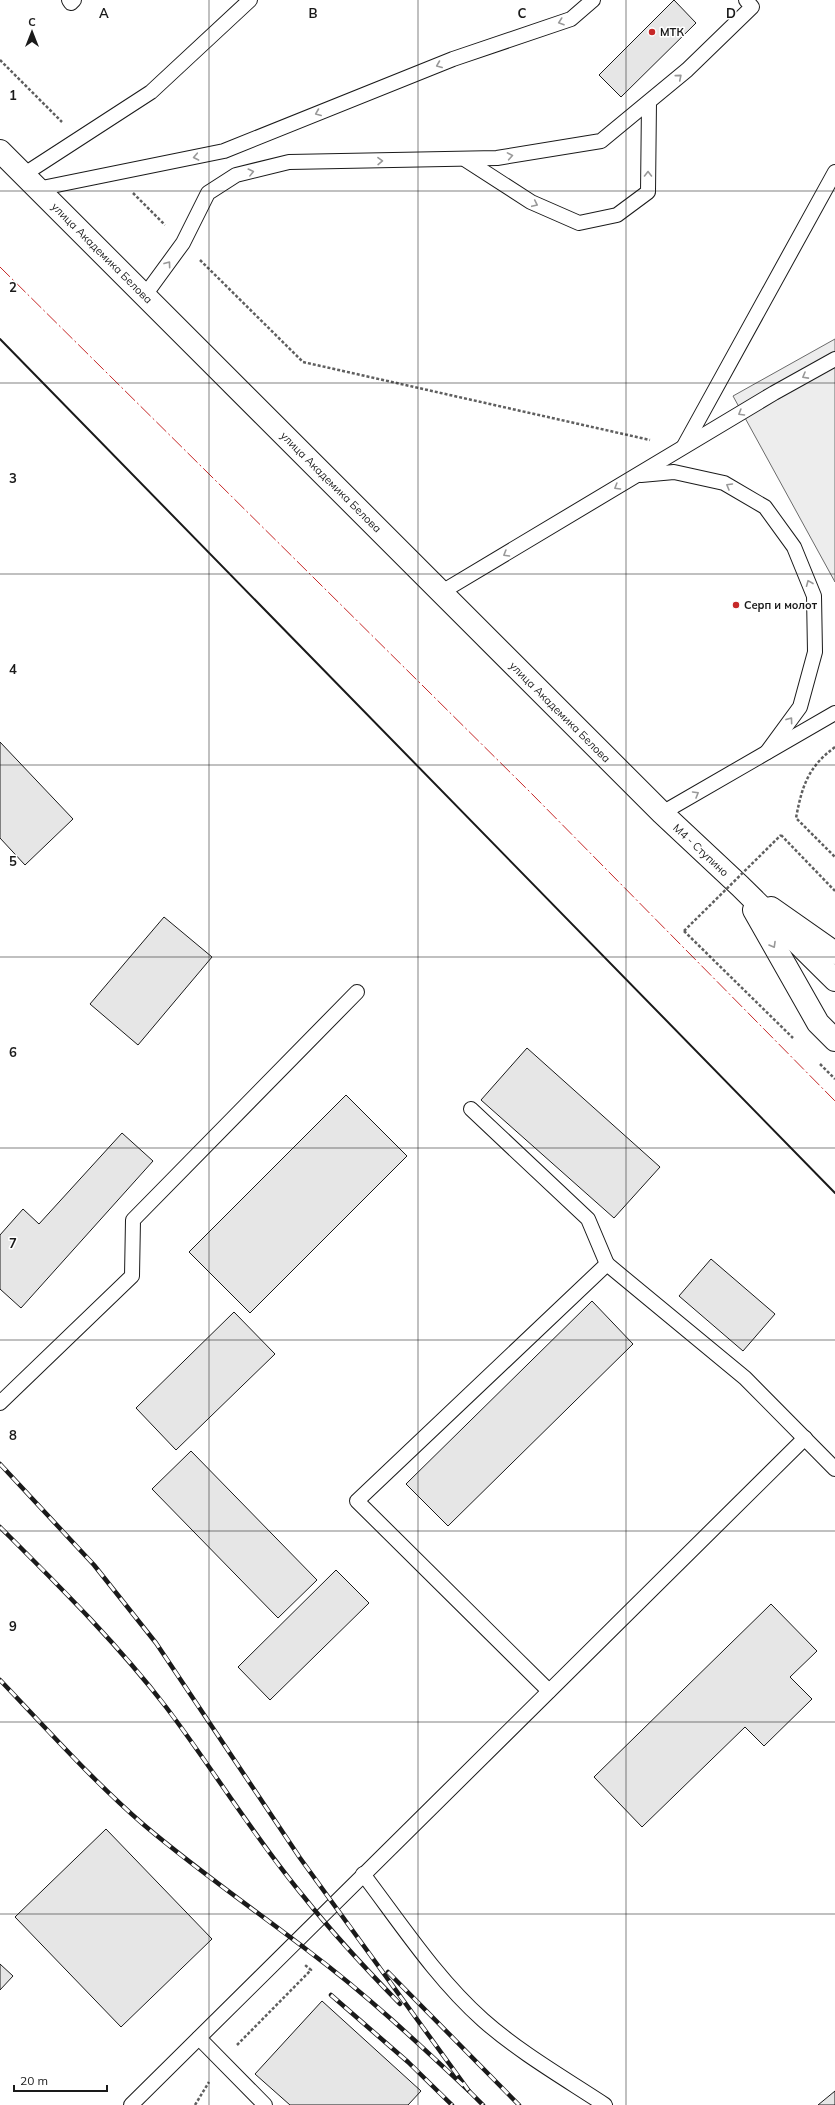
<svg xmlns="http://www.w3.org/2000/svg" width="835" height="2105" viewBox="0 0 835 2105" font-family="Mulish,sans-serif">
  <rect width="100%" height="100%" fill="#fff"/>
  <path fill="#ededed" stroke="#6a6a6a" d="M835 339V582L733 396Z"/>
  <g fill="#e6e6e6" stroke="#1a1a1a">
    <path d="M674 0 696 23 621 97 599 75Z"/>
    <path d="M0 742 73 819 25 865 0 838Z"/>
    <path d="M164 917 212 957 138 1045 90 1004Z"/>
    <path d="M527 1048 660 1167 614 1218 481 1100Z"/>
    <path d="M346 1095 407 1156 250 1313 189 1252Z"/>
    <path d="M122 1133 153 1161 21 1308 0 1289V1235L23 1209 39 1224Z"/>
    <path d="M711 1259 775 1314 743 1351 679 1296Z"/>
    <path d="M592 1301 633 1344 448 1526 406 1484Z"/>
    <path d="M234 1312 275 1354 176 1450 136 1408Z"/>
    <path d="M191 1451 317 1580 278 1618 152 1489Z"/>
    <path d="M336 1570 369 1603 270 1700 238 1667Z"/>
    <path d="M771 1604 817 1651 790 1677 812 1699 764 1746 745 1727 642 1827 594 1777Z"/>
    <path d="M106 1829 212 1939 121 2027 15 1917Z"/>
    <path d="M0 1964 13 1976 0 1990Z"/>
    <path d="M322 2001 421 2091 408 2105H290L255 2074Z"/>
    <path d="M835 2091V2105H818Z"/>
  </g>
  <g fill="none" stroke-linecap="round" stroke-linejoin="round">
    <g stroke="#1a1a1a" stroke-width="16">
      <g id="service">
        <path d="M69 0 71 3 74 0"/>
        <path d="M466 160 531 202 579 223 617 215 648 192 649 102"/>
        <path d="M23 175 151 92 250 0"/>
        <path d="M37 189 224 151 453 59 571 19 593 0"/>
        <path d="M145 295 183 243 208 193 236 175 289 162 497 158 601 141 687 70 752 7 746 0"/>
        <path d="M684 446 835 172"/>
        <path d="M641 475 674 472 724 483 765 507 794 547 814 596 815 652 800 707 767 752"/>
        <path d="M440 593 774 393 835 359"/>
        <path d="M662 813 835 713"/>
        <path d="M471 1109 588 1219 607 1264"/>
        <path d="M0 1403 132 1276 133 1220 357 992"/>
        <path d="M549 1691 357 1501 607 1264 745 1378 835 1469"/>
        <path d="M363 1874C401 1924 436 1978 483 2020 519 2052 564 2078 605 2105"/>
        <path d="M199 2038 265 2105"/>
        <path d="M131 2105 805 1438"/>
      </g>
    </g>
    <g stroke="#1a1a1a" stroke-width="24">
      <path id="secondary" d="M771 908 835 953"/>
    </g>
    <g stroke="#1a1a1a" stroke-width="24">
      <g id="primary">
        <path d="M0 151 662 813 740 886 835 980"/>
        <path d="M754 910 818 1023 835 1040"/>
      </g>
    </g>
    <g stroke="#5f5f5f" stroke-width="2.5" stroke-dasharray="3 2" stroke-linecap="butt">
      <path d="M0 60 62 122"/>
      <path d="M133 193 165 225"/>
      <path d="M200 260 303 362 650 440"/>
      <path d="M835 747C808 767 802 786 796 818L835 857"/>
      <path d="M781 835 835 891"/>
      <path d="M684 931 793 1038"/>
      <path d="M820 1064 835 1079"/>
      <path d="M237 2045 311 1970 305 1965"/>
      <path d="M195 2105 209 2082"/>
    </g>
    <use href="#service" stroke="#fff" stroke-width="14"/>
    <use href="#secondary" stroke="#fff" stroke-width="22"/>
    <use href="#primary" stroke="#fff" stroke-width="22"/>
    <g stroke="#1a1a1a" stroke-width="4.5">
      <g id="rail">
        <path d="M0 1464 94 1565 156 1643 300 1858 469 2091C418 2043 367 1995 311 1953 255 1910 197 1870 144 1825 92 1780 47 1729 0 1680"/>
        <path d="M0 1527C58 1585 116 1642 166 1707 213 1769 254 1837 304 1897 334 1935 367 1970 400 2004"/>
        <path d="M388 1972 519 2105"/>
        <path d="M331 1995 408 2062 452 2105"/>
        <path d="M469 2091 483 2105"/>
      </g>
    </g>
    <use href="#rail" stroke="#fff" stroke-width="3" stroke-dasharray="9" stroke-linecap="butt"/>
    <path stroke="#5f5f5f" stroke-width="2.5" stroke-dasharray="3 2" stroke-linecap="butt" d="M684 931 781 835"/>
    <path stroke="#1a1a1a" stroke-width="2" d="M0 339 835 1193"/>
    <path stroke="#c62828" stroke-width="1" stroke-dasharray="14 3 2 3" stroke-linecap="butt" d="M0 267 530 792 835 1101"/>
  </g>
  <defs><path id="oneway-chevron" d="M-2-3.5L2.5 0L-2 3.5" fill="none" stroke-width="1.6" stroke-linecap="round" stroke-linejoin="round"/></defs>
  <g stroke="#989898">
    <use href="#oneway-chevron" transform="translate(561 22) rotate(161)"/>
    <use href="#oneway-chevron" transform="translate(439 65) rotate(158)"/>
    <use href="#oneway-chevron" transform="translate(679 77) rotate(-40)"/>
    <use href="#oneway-chevron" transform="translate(318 113) rotate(158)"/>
    <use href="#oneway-chevron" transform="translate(510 156) rotate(-10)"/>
    <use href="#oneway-chevron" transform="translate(196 157) rotate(169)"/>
    <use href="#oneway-chevron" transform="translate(380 161) rotate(-1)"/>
    <use href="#oneway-chevron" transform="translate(251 172) rotate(-14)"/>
    <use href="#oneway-chevron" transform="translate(648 174) rotate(-90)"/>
    <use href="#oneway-chevron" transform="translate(535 204) rotate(25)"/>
    <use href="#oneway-chevron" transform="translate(168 264) rotate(-54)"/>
    <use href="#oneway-chevron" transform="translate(805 376) rotate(151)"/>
    <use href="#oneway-chevron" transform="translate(741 413) rotate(149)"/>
    <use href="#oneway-chevron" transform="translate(729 486) rotate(-150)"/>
    <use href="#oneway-chevron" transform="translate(617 487) rotate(149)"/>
    <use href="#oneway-chevron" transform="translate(506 554) rotate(149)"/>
    <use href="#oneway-chevron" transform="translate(809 583) rotate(-112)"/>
    <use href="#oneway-chevron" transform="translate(790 720) rotate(-54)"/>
    <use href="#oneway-chevron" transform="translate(696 794) rotate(-30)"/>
    <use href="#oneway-chevron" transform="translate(773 945) rotate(60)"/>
  </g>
  <path fill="none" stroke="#1a1a1a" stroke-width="1" stroke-opacity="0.55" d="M209 0V2105M418 0V2105M626 0V2105M0 191H835M0 383H835M0 574H835M0 765H835M0 957H835M0 1148H835M0 1340H835M0 1531H835M0 1722H835M0 1914H835"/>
  <g fill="#c62828" stroke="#fff" stroke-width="1.5">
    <circle cx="652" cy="32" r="4"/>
    <circle cx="736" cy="605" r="4"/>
  </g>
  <g text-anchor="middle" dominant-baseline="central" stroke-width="3" stroke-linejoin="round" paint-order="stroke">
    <g font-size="11" font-weight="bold" fill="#1a1a1a" stroke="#fff" text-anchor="start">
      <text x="660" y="32">МТК</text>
      <text x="744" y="605">Серп и молот</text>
    </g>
    <g font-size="11" fill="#1a1a1a" stroke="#fff">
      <text transform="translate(102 253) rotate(45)">улица Академика Белова</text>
      <text transform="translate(331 482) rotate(45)">улица Академика Белова</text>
      <text transform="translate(560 712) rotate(45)">улица Академика Белова</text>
      <text transform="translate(701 850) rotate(43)">М4 - Ступино</text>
    </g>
  </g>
  <g font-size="13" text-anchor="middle" font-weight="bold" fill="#1a1a1a" stroke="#fff" stroke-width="3" stroke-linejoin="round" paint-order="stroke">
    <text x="104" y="18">A</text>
    <text x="313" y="18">B</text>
    <text x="522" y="18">C</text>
    <text x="731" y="18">D</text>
    <text x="13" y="100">1</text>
    <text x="13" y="292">2</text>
    <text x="13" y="483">3</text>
    <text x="13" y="674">4</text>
    <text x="13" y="866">5</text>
    <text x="13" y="1057">6</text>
    <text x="13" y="1248">7</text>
    <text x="13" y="1440">8</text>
    <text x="13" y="1631">9</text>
  </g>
  <g transform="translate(32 32)" stroke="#ffffff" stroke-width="3" paint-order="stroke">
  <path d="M0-3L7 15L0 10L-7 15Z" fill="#1a1a1a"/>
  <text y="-6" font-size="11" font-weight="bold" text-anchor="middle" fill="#1a1a1a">С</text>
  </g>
  <path d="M14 2085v6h93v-6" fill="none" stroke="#1a1a1a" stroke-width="2"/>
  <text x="20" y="2085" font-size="12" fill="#1a1a1a" stroke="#ffffff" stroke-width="3" paint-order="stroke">20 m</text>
</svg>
